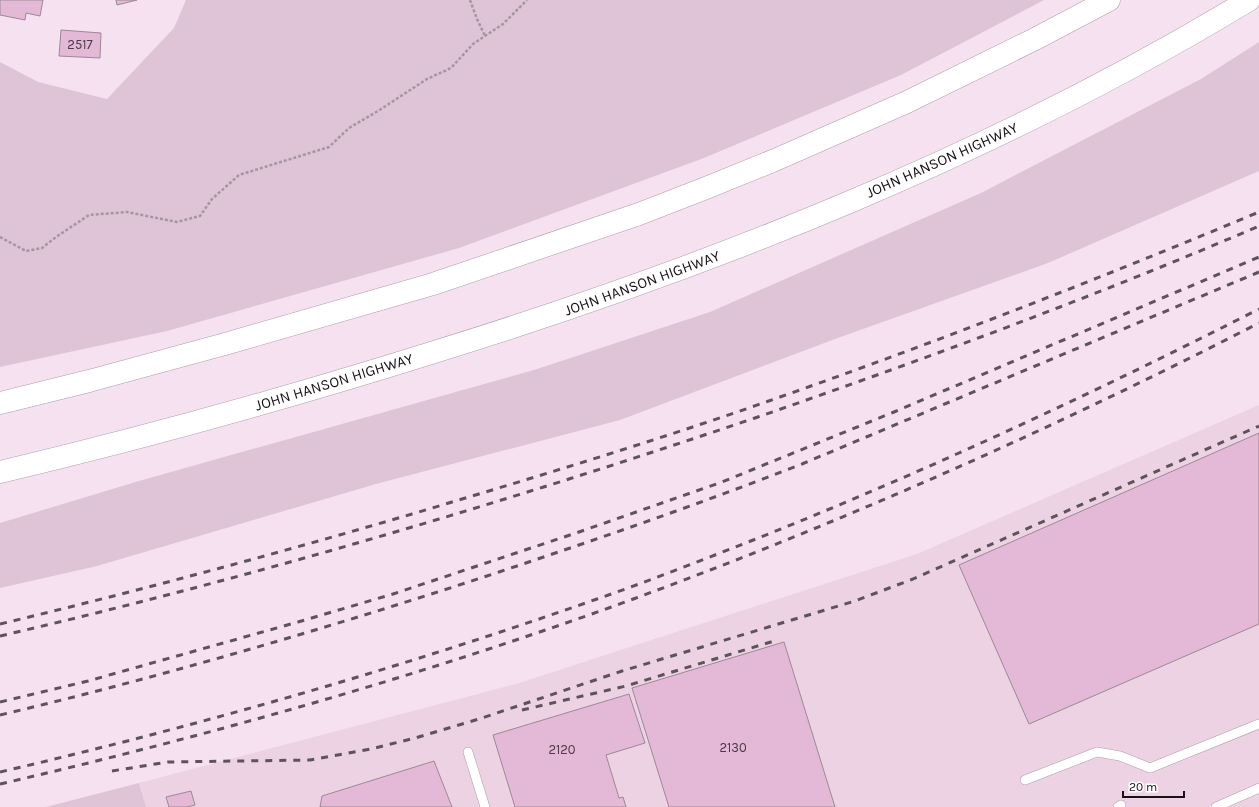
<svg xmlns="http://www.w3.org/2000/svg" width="1259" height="807" viewBox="0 0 1259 807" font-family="Karla,sans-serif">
  <rect width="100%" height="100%" fill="#f5e1ef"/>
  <path fill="#edd2e4" d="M1259 405V807H146L139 783 516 684 917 554Z"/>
  <g fill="#dfc4d7">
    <path d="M186 0H1044L901 75 704 158 459 248 167 331 0 367V62L38 82 107 99 174 28Z"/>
    <path d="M1259 42V171L1048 263 835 339 620 420 376 484 97 566 0 588V523L139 481 534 370 710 312 981 193 1201 79Z"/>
    <path d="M139 783 146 807H46Z"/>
  </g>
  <g fill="#e4b8d7" stroke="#9b8995">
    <path d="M0 0H43L40 16 26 13 25 20 0 15Z"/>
    <path d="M116 0H137L117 5Z"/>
    <path d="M61 30 101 33 100 58 59 56Z"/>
    <path d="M1259 433V624L1029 724 959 565Z"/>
    <path d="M784 642 835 807H669L632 688Z"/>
    <path d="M629 694 645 743 606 755 619 798 623 797 626 807H515L493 735Z"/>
    <path d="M434 761 452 807H320L322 796Z"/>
    <path d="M191 791 195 805 187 807H169L166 797Z"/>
  </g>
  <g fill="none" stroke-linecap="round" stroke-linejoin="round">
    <g stroke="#af9da9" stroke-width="10">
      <g id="lane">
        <path d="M468 752 485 807"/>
        <path d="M1025 780 1097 752 1120 756 1150 768 1259 724"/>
        <path d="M1118 807 1121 805"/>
        <path d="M1216 807 1259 788"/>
      </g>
    </g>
    <g stroke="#af9da9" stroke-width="23">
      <g id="highway">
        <path d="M0 403 89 381 225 344 433 284 639 214 706 188 775 160 907 102 1035 39 1109 0"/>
        <path d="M0 472C144 438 287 398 428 354 713 266 993 155 1249 0"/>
      </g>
    </g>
    <g stroke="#a596a1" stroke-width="2.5" stroke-dasharray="3 2" stroke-linecap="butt">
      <path d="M470 0 477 19 485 36"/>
      <path d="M0 237 26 251 42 248 56 237 89 215 127 212 177 222 200 216 212 199 239 175 329 147 349 128 378 111 427 79 451 68 473 44 503 24 527 0"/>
    </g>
    <use href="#lane" stroke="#fff" stroke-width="9"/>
    <use href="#highway" stroke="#fff" stroke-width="22"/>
    <g stroke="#5e535a" stroke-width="3" stroke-dasharray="7 7" stroke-linecap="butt">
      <path d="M0 624C138 591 276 554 412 514 536 477 659 440 780 397 942 340 1101 278 1259 212"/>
      <path d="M0 636C255 577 507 502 755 418 925 359 1094 297 1259 226"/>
      <path d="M0 702 88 681 298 622 393 594 579 532 722 482 894 412 1259 257"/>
      <path d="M522 710 626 686 774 641"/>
      <path d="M0 715C169 675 335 626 499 572 601 538 702 503 802 464L1259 272"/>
      <path d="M112 771 168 762 310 760 371 749 415 738 479 719 622 671 855 601 913 579 1259 426"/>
      <path d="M0 772C202 725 401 668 597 599 652 580 707 558 761 537 931 469 1096 392 1259 309"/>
      <path d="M0 784C204 737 406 680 603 610 828 529 1047 432 1259 323"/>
    </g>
  </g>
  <g text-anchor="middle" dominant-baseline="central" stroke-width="3.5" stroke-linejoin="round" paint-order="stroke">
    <g font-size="13" fill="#4b3b46">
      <text x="80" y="44">2517</text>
      <text x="733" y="747">2130</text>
      <text x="562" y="749">2120</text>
    </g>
    <g font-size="15" fill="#181116" stroke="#fff">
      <text transform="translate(942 160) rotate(-24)">JOHN HANSON HIGHWAY</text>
      <text transform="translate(642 283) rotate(-20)">JOHN HANSON HIGHWAY</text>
      <text transform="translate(334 382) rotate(-17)">JOHN HANSON HIGHWAY</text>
    </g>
  </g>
  <path d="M1123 791v6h61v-6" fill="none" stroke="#181116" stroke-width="2"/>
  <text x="1129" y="791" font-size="12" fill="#181116" stroke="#ffffff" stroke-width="3" paint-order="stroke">20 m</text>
</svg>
